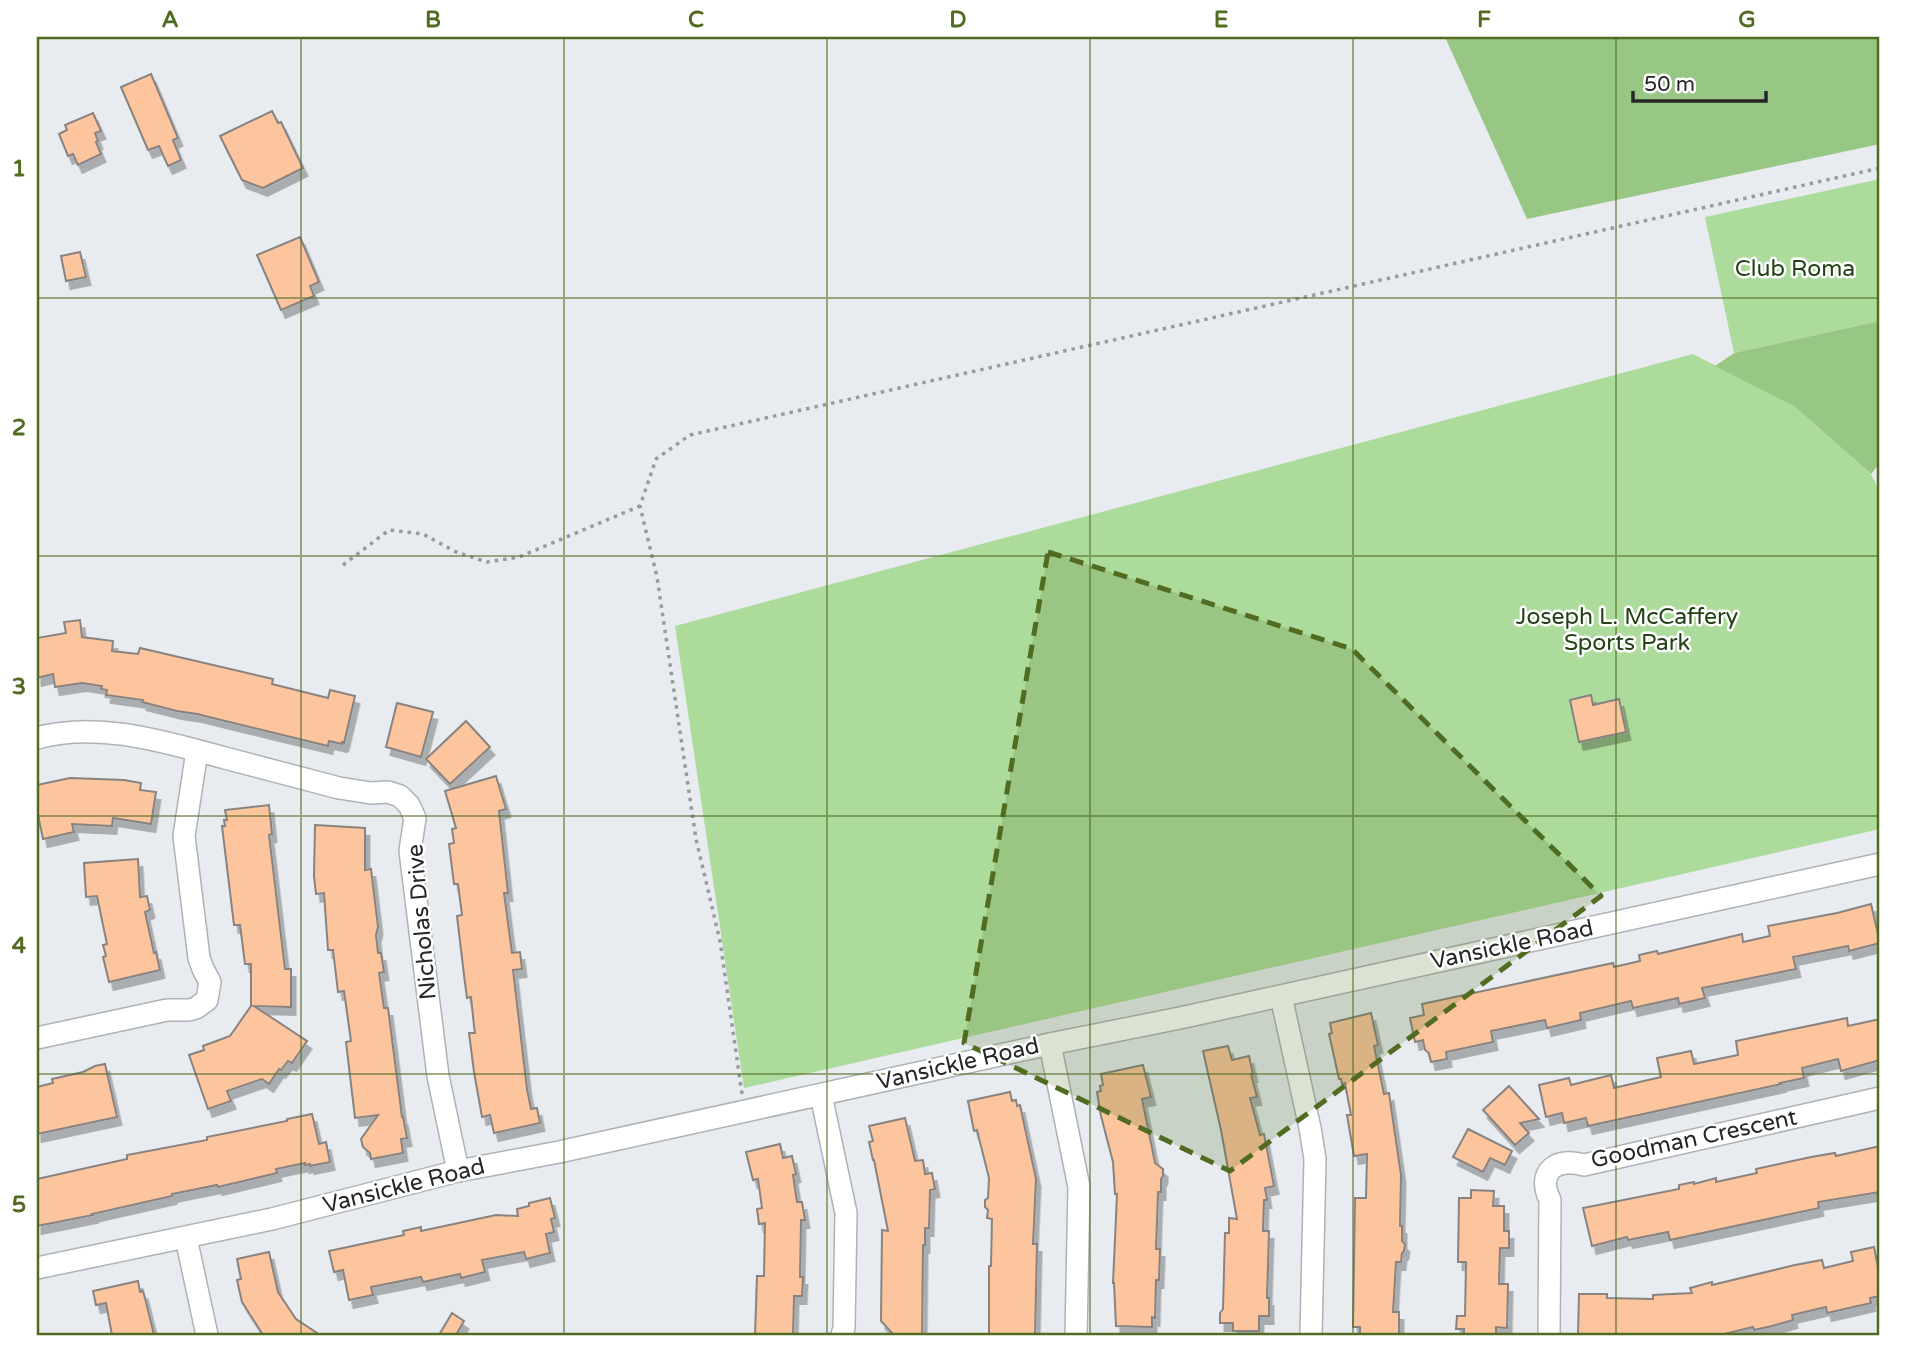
<svg xmlns="http://www.w3.org/2000/svg" width="1917" height="1372" viewBox="0 0 1917 1372" font-family="'Varela Round',sans-serif">
  <defs>
    <filter id="shadow"><feDropShadow dx="4.5" dy="8" stdDeviation="0" flood-color="#0004"/></filter>
  </defs>
  <rect width="100%" height="100%" fill="#e8ecf0"/>
  <g fill="#addb9b">
    <path d="M1880 179V321L1734 353 1705 217Z"/>
    <path d="M1693 354 1794 406 1871 474 1880 492V829L744 1088 675 626Z"/>
  </g>
  <g fill="#98c785">
    <path d="M1445 37H1880V144L1527 219Z"/>
    <path d="M1880 321V463L1871 474 1794 406 1715 366 1734 353Z"/>
  </g>
  <g fill="#fdc59e" stroke="#888380" stroke-width="2" filter="url(#shadow)">
    <path d="M151 74 178 138 173 140 181 160 168 166 159 146 148 150 121 87Z"/>
    <path d="M272 111 278 123 281 122 303 168 263 188 242 180 220 136Z"/>
    <path d="M93 113 101 131 95 133 98 141 96 142 101 154 78 165 73 154 68 156 59 134 67 130 65 125Z"/>
    <path d="M300 237 319 282 310 286 314 296 281 310 257 255Z"/>
    <path d="M80 252 86 277 66 281 61 256Z"/>
    <path d="M80 620 82 637 113 641 112 651 138 654 140 648 273 679 272 684 328 698 330 690 355 696 344 743 342 742V744L329 741 328 746 197 714 177 711 142 702 143 700 106 695 107 690 101 689 102 686 82 683 55 687 53 674 37 678V638L66 633 64 622Z"/>
    <path d="M1591 695 1593 705 1619 699 1626 732 1579 742 1570 700Z"/>
    <path d="M397 703 433 712 421 757 386 747Z"/>
    <path d="M466 721 490 747 450 784 426 759Z"/>
    <path d="M496 776 506 809 499 811 508 893H504L512 953 520 952 522 969 513 970 527 1089 531 1109 537 1108 540 1123 494 1133 490 1115 482 1117 474 1072 469 1033H475L474 1026 471 997 467 998 464 975 457 916 462 915 458 884H454L449 844 454 843 452 829 456 828 445 791Z"/>
    <path d="M70 778 124 780 141 783 140 790 156 792 151 824 113 818 112 826 72 824 74 832 43 839 37 810V785Z"/>
    <path d="M269 805 272 834 269 835 285 969H291V1007L254 1006 307 1041 292 1063 288 1061 281 1070 279 1069 269 1084 262 1079 227 1091 231 1101 208 1109 189 1055 204 1050 203 1046 230 1036 251 1006V964H245L240 925H234L222 826H225L224 820H227L225 810Z"/>
    <path d="M315 825 365 828V870L371 869 378 927 376 935 378 953H381L384 972 379 973 384 1008H388L402 1117H403L407 1138 401 1139 403 1153 371 1159 370 1153 363 1147 361 1139 378 1115 355 1118 346 1042 351 1041 344 991 338 992 333 950H328L324 893 316 894 314 876Z"/>
    <path d="M138 859 140 897 147 896 150 910 145 912 154 953 156 952 160 970 109 982 103 957 106 956 103 945 107 944 97 896 86 897 84 863Z"/>
    <path d="M1871 904 1880 943 1849 951 1848 946 1793 957 1796 969 1702 988 1705 998 1679 1004 1678 998 1633 1008 1631 1001 1580 1013 1581 1020 1547 1028 1545 1020 1491 1031 1493 1042 1446 1052 1447 1059 1431 1062 1429 1053 1425 1050 1423 1040 1415 1042 1410 1018 1424 1015 1422 1004 1613 963 1614 967 1640 961 1639 955 1657 951 1658 954 1742 934 1743 942 1770 936 1768 926 1837 913Z"/>
    <path d="M1371 1013 1378 1045 1374 1046 1384 1094 1389 1093 1401 1175 1400 1226H1402V1241L1405 1244 1404 1251 1402 1253 1401 1262H1396L1393 1312H1399V1335H1360V1327H1353L1355 1198H1366L1367 1154 1354 1156 1347 1115H1351L1345 1083 1342 1084 1341 1079H1339L1329 1034 1332 1033 1330 1023Z"/>
    <path d="M1847 1018 1848 1026 1880 1019V1060L1841 1071 1838 1059 1802 1068 1804 1078 1780 1083 1781 1084 1588 1126 1586 1118 1564 1123 1562 1113 1546 1117 1539 1085 1569 1078 1571 1085 1611 1075 1614 1088 1661 1077 1657 1058 1691 1051 1694 1064 1738 1055 1736 1041Z"/>
    <path d="M1228 1046 1232 1060 1249 1056 1253 1074H1251L1257 1097 1250 1098 1260 1135 1264 1134 1274 1186 1265 1188 1267 1200H1264L1263 1231H1269L1267 1298H1269V1316H1259V1331H1233V1323H1220V1313L1223 1309 1225 1233H1229V1218L1237 1219 1221 1130 1203 1051Z"/>
    <path d="M105 1064 117 1117 37 1134V1087L53 1083 52 1079 83 1072 95 1066Z"/>
    <path d="M1143 1065 1151 1097 1142 1099 1155 1163 1163 1169V1176L1161 1179V1192H1158L1156 1249H1160L1159 1280H1156L1155 1318 1152 1317V1327L1116 1326 1114 1283H1113L1117 1194H1115L1113 1162 1101 1116 1097 1092 1101 1091 1100 1086 1103 1085 1101 1074Z"/>
    <path d="M1509 1086 1539 1119 1520 1123 1529 1133 1515 1145 1483 1110Z"/>
    <path d="M1010 1092 1012 1101 1016 1100 1017 1106 1020 1105 1036 1179 1033 1244H1037L1035 1335H989V1266H991L992 1219 987 1218 988 1210 985 1207V1200L988 1198 989 1178 977 1130 974 1131 968 1101Z"/>
    <path d="M312 1114 319 1144 326 1142 330 1162 310 1166V1164L305 1165V1163L276 1169 277 1173 218 1187 217 1185 172 1194V1196L92 1214 93 1215 37 1226V1179L127 1159V1155L207 1140V1137L287 1121V1119Z"/>
    <path d="M905 1118 915 1161 923 1160 925 1174 932 1173 935 1189 930 1190 929 1228H925V1245H923L922 1335H894L881 1321 882 1230 888 1231 874 1160H873L869 1142 873 1141 869 1126Z"/>
    <path d="M1468 1129 1512 1151 1505 1165 1490 1158 1483 1172 1453 1157Z"/>
    <path d="M780 1144 783 1158 792 1156 796 1174 793 1175 797 1202H802L805 1220H801L800 1277H803L802 1296H794L793 1335H755L757 1276H764L765 1223 759 1224 757 1209 762 1208 758 1179 753 1180 746 1152Z"/>
    <path d="M1880 1146V1192L1818 1202 1819 1208 1670 1240 1668 1232 1628 1240 1627 1237 1592 1246 1583 1208 1679 1189V1185L1694 1182V1184L1716 1178V1182L1757 1173 1756 1169 1811 1157 1835 1153 1836 1156Z"/>
    <path d="M1471 1190 1494 1191 1493 1206H1504V1231H1509V1248H1500L1499 1284H1508L1507 1328 1496 1327V1335H1464V1329H1456L1457 1316H1465L1466 1262H1458L1459 1198H1471Z"/>
    <path d="M550 1198 555 1218 551 1219 554 1232 546 1234 550 1253 526 1259 524 1252 482 1260 485 1272 461 1278 460 1274 423 1282 421 1277 371 1287 373 1295 349 1300 343 1270 334 1272 329 1251 404 1235 403 1231 421 1227V1231L496 1215 518 1216 517 1209 529 1206V1203Z"/>
    <path d="M1874 1247 1880 1277V1296L1870 1298 1871 1303 1827 1313 1826 1307 1792 1315 1793 1320 1772 1326 1754 1330 1753 1327 1720 1335H1578L1579 1294H1607V1298L1653 1299V1295L1692 1293 1690 1288 1712 1282V1285L1795 1265 1822 1260 1824 1268 1853 1261 1851 1252Z"/>
    <path d="M269 1252 278 1292 296 1319 320 1335H263L242 1302 237 1280 241 1279 237 1259Z"/>
    <path d="M138 1281 140 1292 143 1291 146 1302 154 1335H112L106 1303 96 1305 93 1291Z"/>
    <path d="M452 1313 464 1321 456 1335H439Z"/>
  </g>
  <g fill="none" stroke-linecap="round" stroke-linejoin="round">
    <g stroke="#aeb2b6" stroke-width="24">
      <g id="minor">
        <path d="M37 738C99 721 165 742 225 758 263 768 301 778 339 788L371 793 388 792 400 796 409 805 415 818 410 851 438 1076 458 1171"/>
        <path d="M1281 996 1310 1128 1315 1159 1311 1335"/>
        <path d="M37 1038 167 1010H189L196 1008 207 1000 210 982 203 969 199 958 184 836 197 751"/>
        <path d="M1050 1044 1079 1187 1076 1335"/>
        <path d="M821 1095 846 1213 844 1328 842 1335"/>
        <path d="M186 1238 207 1335"/>
        <path d="M37 1268 272 1219 458 1171 559 1152 1050 1044 1180 1018 1880 864"/>
        <path d="M1549 1335 1550 1200C1536 1171 1557 1157 1584 1165L1880 1098"/>
      </g>
    </g>
    <g stroke="#989b9e" stroke-width="3.5" stroke-dasharray="3.5 5" stroke-linecap="butt">
      <path d="M343 565 389 530 423 534 456 552 487 562 519 557 640 506"/>
      <path d="M742 1094 720 941 696 839 657 577 640 506 656 459 690 435 1880 168"/>
    </g>
    <use href="#minor" stroke="#fff" stroke-width="21"/>
  </g>
  <path fill="#516c20" fill-opacity="0.2" stroke="#516c20" stroke-width="5" stroke-dasharray="14 9" stroke-linejoin="round" d="M1048 552 1352 649 1601 896 1230 1171 964 1043Z"/>
  <path fill="none" stroke="#516c20" stroke-width="2" stroke-opacity="0.55" d="M301 37V1335M564 37V1335M827 37V1335M1090 37V1335M1353 37V1335M1616 37V1335M37 298H1880M37 556H1880M37 816H1880M37 1074H1880"/>
  <g text-anchor="middle" dominant-baseline="central" stroke-width="5" stroke-linejoin="round" paint-order="stroke">
    <g font-size="23" fill="#224114" stroke="#fff">
      <text x="1795" y="269">Club Roma</text>
      <text x="1627" y="617">Joseph L. McCaffery<tspan x="1627" dy="26">Sports Park</tspan></text>
    </g>
    <g font-size="23" fill="#242627" stroke="#fff">
      <text transform="translate(422 922) rotate(-95)">Nicholas Drive</text>
      <text transform="translate(1512 945) rotate(-12)">Vansickle Road</text>
      <text transform="translate(958 1064) rotate(-13)">Vansickle Road</text>
      <text transform="translate(1694 1139) rotate(-12)">Goodman Crescent</text>
      <text transform="translate(404 1186) rotate(-14)">Vansickle Road</text>
    </g>
  </g>
  <rect width="1917" height="1372" fill="none" stroke="#ffffff" stroke-width="77"/>
  <path d="M1633 91v10h133v-10" fill="none" stroke="#242627" stroke-width="3.5"/>
  <text x="1644" y="91" font-size="21" fill="#242627" stroke="#ffffff" stroke-width="5" paint-order="stroke">50 m</text>
  <rect x="38" y="38" width="1840" height="1296" fill="none" stroke="#516c20" stroke-width="2.5"/>
  <g font-size="23" text-anchor="middle" font-weight="bold" fill="#516c20">
    <text x="170" y="27">A</text>
    <text x="433" y="27">B</text>
    <text x="696" y="27">C</text>
    <text x="958" y="27">D</text>
    <text x="1221" y="27">E</text>
    <text x="1484" y="27">F</text>
    <text x="1747" y="27">G</text>
    <text x="19" y="176">1</text>
    <text x="19" y="435">2</text>
    <text x="19" y="694">3</text>
    <text x="19" y="953">4</text>
    <text x="19" y="1212">5</text>
  </g>
</svg>
